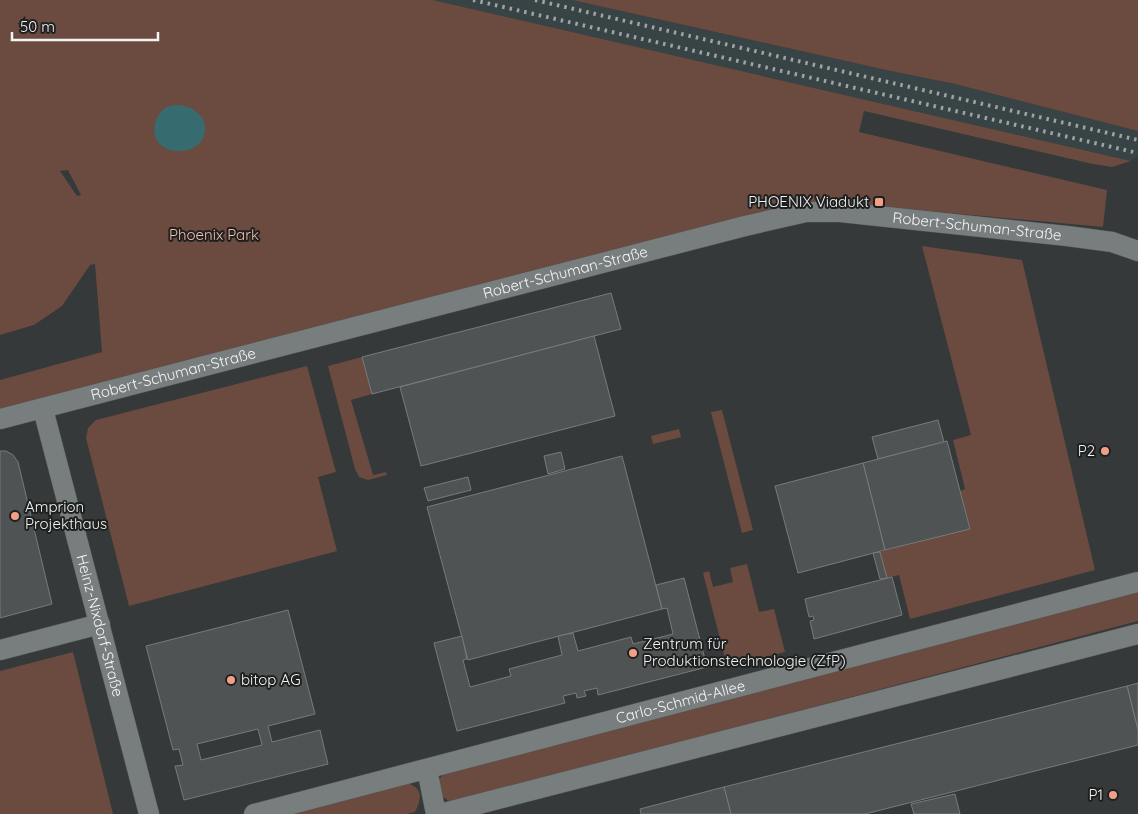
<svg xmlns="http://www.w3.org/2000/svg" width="1138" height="814" viewBox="0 0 1138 814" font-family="Quicksand,sans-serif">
<rect width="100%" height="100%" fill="#353939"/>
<!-- built -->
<path fill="#374344" d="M433,0H572L886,70L955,84L1138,131V156L1131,161Z"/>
<!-- green -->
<g fill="#6b4a40" fill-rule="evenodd">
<path d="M0,0H433L1131,161L1112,167L1093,164L864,111L859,132L1107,190L1103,227L841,203L0,411V380L102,352L95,264L90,265L62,306L34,325L0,335ZM68,170L81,195L77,196L60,171Z"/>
<path d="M572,0H1138V131L955,84L886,70Z"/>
<path d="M922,246L1022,260L1095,570L910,619L899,575L887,578L880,552L970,528L960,491L965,489L953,440L971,435Z"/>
<path d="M362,357L372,394L351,400L373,475L386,472L387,475L368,480L359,477L355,469L328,366Z"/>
<path d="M307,366L336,472L318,477L337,551L129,606L86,438L88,428L96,420Z"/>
<path d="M722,410L753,530L742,533L711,412Z"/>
<path d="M679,429L681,437L653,444L651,436Z"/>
<path d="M747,564L759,612L774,609L785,652L727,666L703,573L709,571L713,587L733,582L730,568Z"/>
<path d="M1138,591V621L457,801H449L443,797C439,784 436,780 447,770Z"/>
<path d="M73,652L113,814H0V671Z"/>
<path d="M401,781C421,786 424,794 415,812L407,814H278Z"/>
</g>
<!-- water -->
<path fill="#366c70" d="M176,105C192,105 210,117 204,136C198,153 172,155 161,145C150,136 154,116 165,108C168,106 172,106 176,105Z"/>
<!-- building -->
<g fill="#4f5353" stroke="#767b7b" fill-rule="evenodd">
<path d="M611,293L621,329L372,394L362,357Z"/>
<path d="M594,336L615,416L421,466L400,387Z"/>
<path d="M938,420L944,442L878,459L872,437Z"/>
<path d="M947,441L970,529L885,550L863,463Z"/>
<path d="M0,451H6L13,455L18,462L52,604L0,618Z"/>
<path d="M561,452L565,469L548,474L544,456Z"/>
<path d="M622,456L662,609L468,660L427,507Z"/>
<path d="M863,463L885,550L798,573L775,486Z"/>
<path d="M468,477L471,490L428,501L424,488Z"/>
<path d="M880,552L887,578L880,579L873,553Z"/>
<path d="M892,577L902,615L814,639L810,621L814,620L813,616L809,617L805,599Z"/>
<path d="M684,578L707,667L598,695L597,688L584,691L586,696L577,698L576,693L563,696L565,703L457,731L434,643L462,636L467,659L463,660L470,687L511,676L509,669L562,655L558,636L573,633L578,651L631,637L633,644L673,634L667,608L662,609L656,585Z"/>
<path d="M288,610L315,714L268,726L272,742L320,730L328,764L184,800L175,766L183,765L179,749L173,750L146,646ZM258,729L262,745L201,760L197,744Z"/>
<path d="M1138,683V730L1127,686Z"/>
<path d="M1127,686L1138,730V745L865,814H731L724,787Z"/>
<path d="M724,787L731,814H641L640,809Z"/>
<path d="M955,794L960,814H914L911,804Z"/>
</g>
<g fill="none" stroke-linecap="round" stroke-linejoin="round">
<!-- minor casing -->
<g stroke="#545757" stroke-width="21">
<g id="minor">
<path id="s1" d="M43,409L149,814"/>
<path id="s2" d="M0,419L745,226L806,212H840L1067,236L1112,242L1138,251"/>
<path d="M0,650L100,624"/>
<path d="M427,769L436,814"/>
<path id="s3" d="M254,814L1138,582"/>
<path d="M440,814L1138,634"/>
</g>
</g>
<!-- minor -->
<use href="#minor" stroke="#787d7d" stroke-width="20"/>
<!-- rail -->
<g stroke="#a0a3a3" stroke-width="4" stroke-dasharray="2.5 5" stroke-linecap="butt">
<path d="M473,0L1138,153"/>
<path d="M535,0L1138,140"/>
</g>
</g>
<!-- markers -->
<g fill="#f39f85" stroke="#1e2020" stroke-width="2">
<rect x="874" y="197" width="10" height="10" rx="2.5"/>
<circle cx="1105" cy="451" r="5"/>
<circle cx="15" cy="516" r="5"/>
<circle cx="633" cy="653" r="5"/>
<circle cx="231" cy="680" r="5"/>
<circle cx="1113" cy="795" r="5"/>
</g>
<g text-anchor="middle" stroke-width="4" stroke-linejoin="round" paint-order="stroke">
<!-- poi labels -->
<g font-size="15" fill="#f3f5f5" stroke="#1e2020" text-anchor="end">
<text x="869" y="207">PHOENIX Viadukt</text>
<text x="1095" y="456">P2</text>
<text x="25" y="512" text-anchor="start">Amprion<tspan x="25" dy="17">Projekthaus</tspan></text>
<text x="643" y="649" text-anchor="start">Zentrum für<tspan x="643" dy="17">Produktionstechnologie (ZfP)</tspan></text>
<text x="241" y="685" text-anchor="start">bitop AG</text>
<text x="1103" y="800">P1</text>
</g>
<!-- street labels -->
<g font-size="15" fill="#f3f5f5" stroke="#1e2020">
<text dy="5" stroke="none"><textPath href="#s2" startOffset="1004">Robert-Schuman-Straße</textPath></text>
<text dy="5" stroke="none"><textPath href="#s2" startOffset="584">Robert-Schuman-Straße</textPath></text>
<text dy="5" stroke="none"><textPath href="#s2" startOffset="179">Robert-Schuman-Straße</textPath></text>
<text dy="5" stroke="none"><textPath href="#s1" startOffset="224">Heinz-Nixdorf-Straße</textPath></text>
<text dy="5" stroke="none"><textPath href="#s3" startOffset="441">Carlo-Schmid-Allee</textPath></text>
</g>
<!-- park labels -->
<g font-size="15" fill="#f8bfae" stroke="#1e2020">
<text x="214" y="240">Phoenix Park</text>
</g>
</g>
<!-- scale -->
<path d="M12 32v8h146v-8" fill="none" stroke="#f3f5f5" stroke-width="2.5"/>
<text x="20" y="32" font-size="15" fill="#f3f5f5" stroke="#1e2020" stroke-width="4" paint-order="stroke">50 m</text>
</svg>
